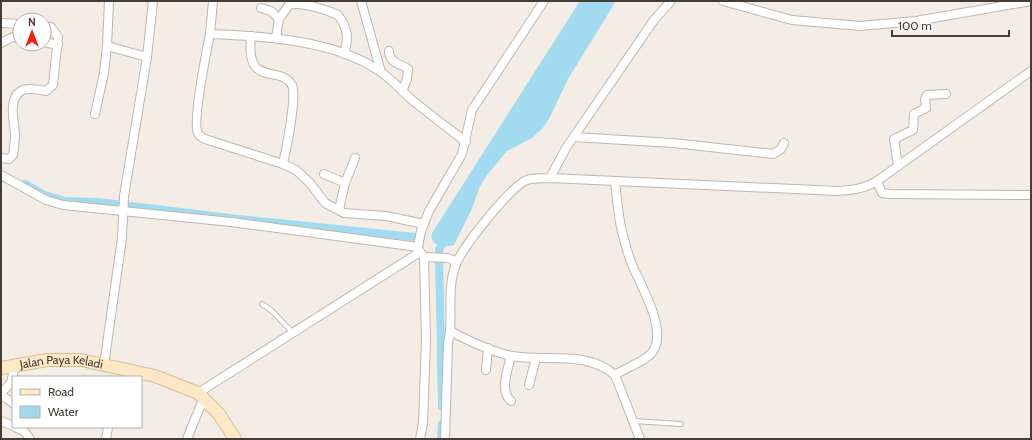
<svg xmlns="http://www.w3.org/2000/svg" width="1032" height="440" viewBox="0 0 1032 440" font-family="Cabin,sans-serif">
<rect width="100%" height="100%" fill="#f3ede6"/>
<!-- water -->
<path fill="#a2daf0" d="M580,1H616L568,79L549,119L542,129L532,138L507,151L487,175L480,186L471,211L454,245C444,248 429,246 432,233Z"/>
<g fill="none" stroke-linecap="round" stroke-linejoin="round">
<!-- canal -->
<g stroke="#a2daf0" stroke-width="8">
<path d="M25,184L45,195L65,201L98,202L238,219L415,237"/>
<path d="M442,406L439,250L445,237"/>
<path d="M441,439L442,424"/>
</g>
<!-- lane casing -->
<g stroke="#c1b6ac" stroke-width="6">
<g id="lane">
<path d="M262,304L272,311L293,333"/>
<path d="M634,421L681,424"/>
</g>
</g>
<!-- street casing -->
<g stroke="#c1b6ac" stroke-width="10">
<g id="street">
<path d="M213,1L210,34C264,36 336,40 381,72C392,80 401,90 411,99C429,114 448,128 466,142"/>
<path d="M361,1L381,72"/>
<path d="M723,1L792,20L860,26L916,21L1031,1"/>
<path d="M261,8L271,11L279,19"/>
<path d="M1,23L20,24"/>
<path d="M210,34C207,49 192,123 198,133C200,137 204,139 208,140L283,164L296,170L310,183L325,203L344,213L386,216L424,224"/>
<path d="M251,36C245,89 280,64 292,85C297,96 286,150 283,164"/>
<path d="M276,38L279,19L289,5C300,1 327,10 338,15C348,28 349,39 344,54"/>
<path d="M44,42L58,45"/>
<path d="M1,43L13,37L20,38"/>
<path d="M107,46L147,57"/>
<path d="M389,51C389,63 399,63 408,69L407,79L402,91"/>
<path d="M95,114L104,73L107,46L109,1"/>
<path d="M574,137L673,143L773,154L781,149L784,143"/>
<path d="M1,158L9,159L13,155C14,148 15,140 15,133C14,122 8,98 21,91C27,87 39,90 46,91L53,85L58,37L51,27H44"/>
<path d="M898,166L894,139L913,130L914,114L926,108L925,99L927,95L946,94"/>
<path d="M324,174L345,183"/>
<path d="M1,175L46,200L63,205L231,222L418,247"/>
<path d="M550,178L566,148L654,20L671,1"/>
<path d="M615,181C617,198 618,215 622,232C625,242 627,252 631,262C639,283 668,329 653,351C647,361 625,368 615,375L640,439"/>
<path d="M877,181L1031,71"/>
<path d="M339,210L345,183L355,158"/>
<path d="M457,262L448,258L424,257L420,252L418,247L421,231L429,211L462,154L472,110L544,1"/>
<path d="M104,365L122,238L124,196L147,57L153,1"/>
<path d="M486,370L488,348"/>
<path d="M615,375C587,350 546,362 512,356C491,352 469,341 450,331C452,309 447,283 457,262C465,244 509,189 525,181C532,177 543,179 550,178L837,191C852,190 864,189 877,181L882,193L890,194L1031,195"/>
<path d="M529,385L536,358"/>
<path d="M1,393L11,383L15,365"/>
<path d="M198,393L420,252"/>
<path d="M1,395L13,403"/>
<path d="M511,401C499,391 508,369 511,356"/>
<path d="M1,421L13,426"/>
<path d="M15,427L25,432L30,439"/>
<path d="M106,439L108,427"/>
<path d="M187,439L204,397"/>
<path d="M420,439L423,423L426,340L424,257"/>
<path d="M445,439L448,344L450,331"/>
</g>
</g>
<!-- secondary casing -->
<g stroke="#d6bd98" stroke-width="14">
<g id="secondary">
<path id="s1" d="M1,368L47,360H81L155,376L198,393L219,414L235,439"/>
</g>
</g>
<!-- lane -->
<use href="#lane" stroke="#fff" stroke-width="4"/>
<!-- street -->
<use href="#street" stroke="#fff" stroke-width="8"/>
<!-- secondary -->
<use href="#secondary" stroke="#fee8c5" stroke-width="12"/>
</g>
<g text-anchor="middle" stroke-width="3.5" stroke-linejoin="round" paint-order="stroke">
<!-- street labels -->
<g font-size="12" fill="#453d35" stroke="#fff">
<text dy="4" stroke="none"><textPath href="#s1" startOffset="61">Jalan Paya Keladi</textPath></text>
</g>
</g>
<!-- border -->
<rect width="1032" height="440" fill="none" stroke="#453d35" stroke-width="4"/>
<!-- legend -->
<rect x="12" y="376" width="130" height="52" fill="#ffffff" stroke="#b5b1ae"/>
<rect x="20" y="389" width="20" height="6" fill="#fee8c5" stroke="#b5b1ae"/>
<text x="48" y="396" font-size="12" fill="#453d35">Road</text>
<rect x="20" y="406" width="20" height="12" fill="#a2daf0" stroke="#b5b1ae"/>
<text x="48" y="416" font-size="12" fill="#453d35">Water</text>
<!-- north arrow -->
<g transform="translate(32 32)"><circle r="19" fill="#ffffff" stroke="#b5b1ae"/>
<path d="M0-3L7 15L0 10L-7 15Z" fill="#f81b17"/>
<text y="-6" font-size="11" font-weight="bold" text-anchor="middle" fill="#453d35">N</text>
</g>
<!-- scale -->
<path d="M892 30v6h117v-6" fill="none" stroke="#453d35" stroke-width="2"/>
<text x="898" y="30" font-size="12" fill="#453d35" stroke="#ffffff" stroke-width="3" paint-order="stroke">100 m</text>
</svg>
